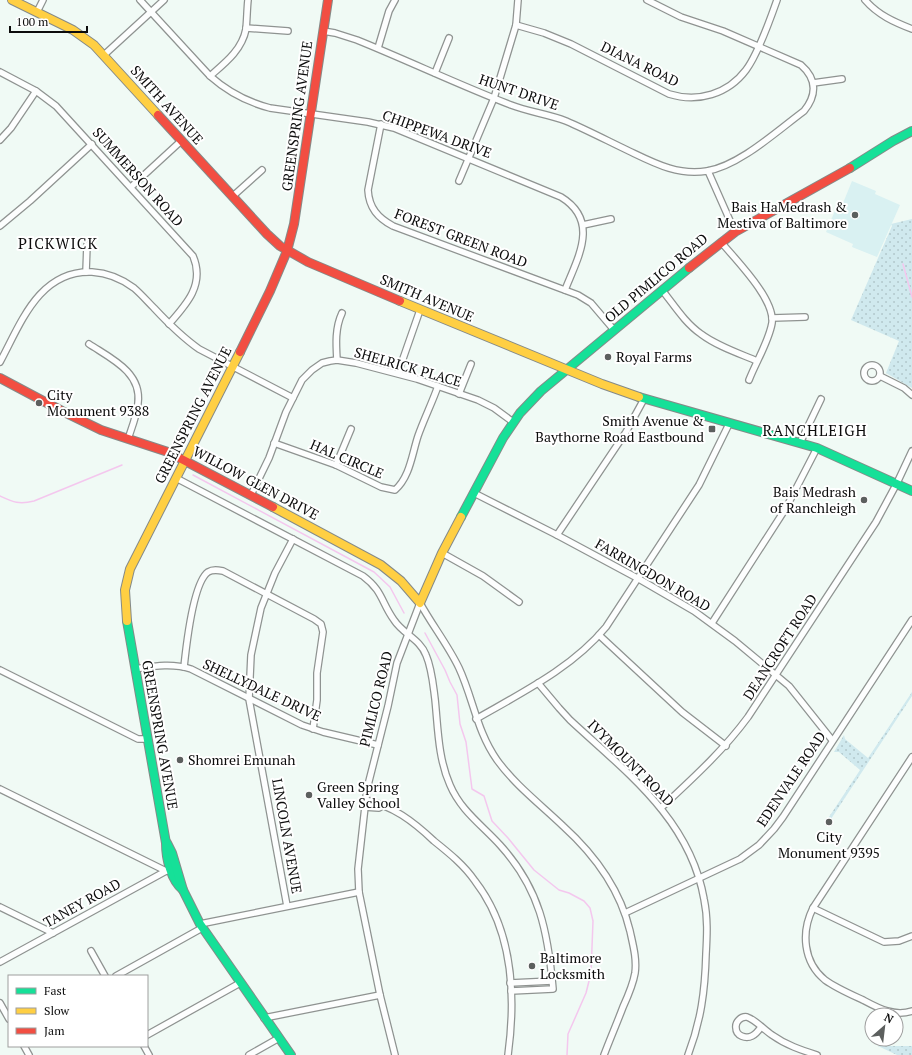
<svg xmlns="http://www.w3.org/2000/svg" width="912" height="1055" viewBox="0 0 912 1055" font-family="'PT Serif',serif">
<defs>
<pattern id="park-dots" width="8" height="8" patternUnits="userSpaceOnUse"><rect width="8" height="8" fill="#d0e9ee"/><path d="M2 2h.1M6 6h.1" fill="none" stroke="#b1c7cb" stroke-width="1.8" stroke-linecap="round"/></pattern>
</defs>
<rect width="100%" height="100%" fill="#f0faf5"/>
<!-- park -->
<g fill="url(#park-dots)">
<path d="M912,219V388L886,373L899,341L851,320L892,226L891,224Z"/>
<path d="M912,692V696L829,822L827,820L860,770L839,752H834L844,735L845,739L868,758Z"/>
<path d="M878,1046H912V1055H897Z"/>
</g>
<!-- pitch -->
<path fill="#d9f1f2" d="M852,181L876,191L875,194L900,205L877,257L852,247L853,244L826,232L837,206L841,208Z"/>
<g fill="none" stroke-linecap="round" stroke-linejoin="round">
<!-- stream -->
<g stroke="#f4c7ee" stroke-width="1.5">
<path d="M903,264L912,297"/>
<path d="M193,475L374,572L390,587L404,613"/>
<path d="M0,496C13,502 19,505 34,501L122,465"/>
<path d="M425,633L445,670L450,682L457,695L460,724L466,742L472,789L484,796L492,821L508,838L534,870L559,890L569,893L584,901L590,908L593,921L591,973L586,993L568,1034L567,1055"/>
</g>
<!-- street casing -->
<g stroke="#8f9391" stroke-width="8">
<g id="street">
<path d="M140,0L210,76C228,92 247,102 270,108L368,122L394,128L561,197C600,221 578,257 565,290"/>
<path d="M865,0C878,15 894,22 912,29"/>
<path d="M37,12L43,0"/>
<path d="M516,25L544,33L571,44L669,94C698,103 728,94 746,70C758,54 770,20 777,0"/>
<path d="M246,28L288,31"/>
<path d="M323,31L335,33L357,40C409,61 459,85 511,105C529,112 548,114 566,121C587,130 608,141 629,151C654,163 678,176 707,171C739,166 777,131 804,111C817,95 817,79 801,65L723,31L681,17L647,0"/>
<path d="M378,48L389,11L395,0"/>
<path d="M104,55L164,0"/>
<path d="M0,72L36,91L56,106L193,256C205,284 187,304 169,324"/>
<path d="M435,73L449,38"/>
<path d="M210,76C225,63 242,50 246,29C247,19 247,9 248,0"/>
<path d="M813,83L842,79"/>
<path d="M381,124L368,190C369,208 378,218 393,226L578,295L591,303L614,330"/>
<path d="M0,140L11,128L36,91"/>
<path d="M708,171L735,232"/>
<path d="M459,181L494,98L516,25L518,0"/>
<path d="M131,187L181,141"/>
<path d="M233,196L262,170"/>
<path d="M583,225L611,219"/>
<path d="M0,226L30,201L92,144"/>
<path d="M721,242C736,260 775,299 772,323C769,341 756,362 749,380"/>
<path d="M86,272L87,245"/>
<path d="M662,290C674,305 685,323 701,334C717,346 738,353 757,361"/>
<path d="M772,318L805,317"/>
<path d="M89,344C110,358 142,372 138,403C137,415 132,427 128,439"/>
<path d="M337,360C336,344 335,328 342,313"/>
<path d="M0,362C21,323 39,270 92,272C108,273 122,279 134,288C141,294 147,301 154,308C168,323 182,337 199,349L293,398"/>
<circle cx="872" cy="373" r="8"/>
<path d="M398,373L420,310"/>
<path d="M880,376L904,388L912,395"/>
<path d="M459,394L471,364"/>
<path d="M274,443L336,465L381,487L395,490C410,477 412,454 418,436C424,419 432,403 438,386"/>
<path d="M800,443L821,399"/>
<path d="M336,465L351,429"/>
<path d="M176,478L363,576C383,591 381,602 394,620C403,634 420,639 426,655C432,669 433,684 435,699C438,728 438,758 450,785C461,811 482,825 500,845C540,889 548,932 553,989L511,991"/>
<path d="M474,493L557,535L639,579L694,611L735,641L789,686L832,740"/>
<path d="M251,495L269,458L286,412L302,380L312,370L322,363L330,361L337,360L356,363L417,379L478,400L494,408L513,422"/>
<path d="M557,535L626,432L644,399"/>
<path d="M442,553L483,576L519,602"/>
<path d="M420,603C432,625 448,645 459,668C473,698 477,732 497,760C515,785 540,804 563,826C595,855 620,889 630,931C633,945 637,959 635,973C633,985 628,996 623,1007C617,1023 610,1039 604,1055"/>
<path d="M712,623L786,508L817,448"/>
<path d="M599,635L682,712L726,746"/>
<path d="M184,667C186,648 193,583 208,572C213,569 218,570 223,571L314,619L321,624L323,632L317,673V700L313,729"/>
<path d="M135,669C155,666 172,663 191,669L302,725L323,732L378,745"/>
<path d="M0,670L138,739H147"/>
<path d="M538,683L559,708L570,720C626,772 690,819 704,899C708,918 707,936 706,954C705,991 701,1021 688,1055"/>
<path d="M476,719C523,692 572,668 606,627L699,485L729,424"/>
<path d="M912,757L813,908C801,932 803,962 825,980C836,988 850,994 863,1000C878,1008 894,1017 912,1011"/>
<path d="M0,789L166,871"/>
<path d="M365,800C392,805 414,822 434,841C449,853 464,865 475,881C513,930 516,996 508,1055"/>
<path d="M364,807L379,808L382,806"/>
<path d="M661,808C692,779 723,751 748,717L876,522L897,483L912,451"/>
<path d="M287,906L249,699L251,655L261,608L275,573L293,539"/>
<path d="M0,907L53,933"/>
<path d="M813,908L884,942L899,941L912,936"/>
<path d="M625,913L740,859L759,845L774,829L783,817L912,620"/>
<path d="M200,924L359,892"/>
<path d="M91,951L105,976"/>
<path d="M0,962L166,871L174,868"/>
<path d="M116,976L202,928"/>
<path d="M510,983L552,981"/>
<path d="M0,1003L9,1019"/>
<path d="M264,1018L380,995"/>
<path d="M761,1027C759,1030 756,1034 752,1036C746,1039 736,1036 736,1028C735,1022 741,1016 747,1017C756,1020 764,1030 772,1035C786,1045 801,1050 817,1055"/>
<path d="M147,1035L240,983"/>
<path d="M24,1046L29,1055"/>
<path d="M144,1046L149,1055"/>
<path d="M249,1055L279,1038"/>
<path d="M395,1055L380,995L359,892L358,869L367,789L388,706L397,663L420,603"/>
</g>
</g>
<!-- fast casing -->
<g stroke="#858a88" stroke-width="10">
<g id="fast">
<path d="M850,168L893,141L912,131"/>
<path d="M639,397L817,448L912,491"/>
<path d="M461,517L503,438L520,413L541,391L689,268"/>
<path d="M127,621L166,843C166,859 171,880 183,890"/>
<path d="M167,843L172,853L183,890L200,924L291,1055"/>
</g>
</g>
<!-- slow casing -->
<g stroke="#858a88" stroke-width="10">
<g id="slow">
<path d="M12,0L73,30L94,45L158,115"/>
<path d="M400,301L602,384L639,397"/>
<path d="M273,507L381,565L401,581L420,603L442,553L461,517"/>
<path d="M127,621L125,590L130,569L240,352"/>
</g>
</g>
<!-- jam casing -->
<g stroke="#858a88" stroke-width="10">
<g id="jam">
<path d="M158,115L267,234L280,246L308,262L400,301"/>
<path d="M689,268L735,232L850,168"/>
<path d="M240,352L270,291L287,251L294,224L328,0"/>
<path d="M0,378L62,411L101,430L168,452L273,507"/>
</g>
</g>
<!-- street -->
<use href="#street" stroke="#fdfefe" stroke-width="5.5"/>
<!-- fast -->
<use href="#fast" stroke="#16e098" stroke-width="8"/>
<!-- slow -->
<use href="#slow" stroke="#ffcf43" stroke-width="8"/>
<!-- jam -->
<use href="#jam" stroke="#f24e42" stroke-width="8"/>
</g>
<!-- markers -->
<g fill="#5c5f5e" stroke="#fff" stroke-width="1.5">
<circle cx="855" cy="215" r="4"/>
<circle cx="608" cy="357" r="4"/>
<circle cx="39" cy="403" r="4"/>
<rect x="708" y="425" width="8" height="8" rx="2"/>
<circle cx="864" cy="500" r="4"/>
<circle cx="180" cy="760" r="4"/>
<circle cx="309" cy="795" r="4"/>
<circle cx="829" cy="822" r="4"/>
<circle cx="532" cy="966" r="4"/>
</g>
<g text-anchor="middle" stroke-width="4" stroke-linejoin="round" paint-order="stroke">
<!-- street labels -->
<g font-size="14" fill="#0c0c0c" stroke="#fff">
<text transform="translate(640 64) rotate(26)" y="5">DIANA ROAD</text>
<text transform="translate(519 92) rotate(19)" y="5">HUNT DRIVE</text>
<text transform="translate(167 105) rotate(48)" y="5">SMITH AVENUE</text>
<text transform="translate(297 116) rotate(-82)" y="5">GREENSPRING AVENUE</text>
<text transform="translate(437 134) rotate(20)" y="5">CHIPPEWA DRIVE</text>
<text transform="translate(138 177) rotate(48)" y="5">SUMMERSON ROAD</text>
<text transform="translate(461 238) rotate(21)" y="5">FOREST GREEN ROAD</text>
<text transform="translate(656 278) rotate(-40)" y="5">OLD PIMLICO ROAD</text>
<text transform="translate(427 298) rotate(23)" y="5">SMITH AVENUE</text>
<text transform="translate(408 367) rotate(16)" y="5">SHELRICK PLACE</text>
<text transform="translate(193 415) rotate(-63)" y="5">GREENSPRING AVENUE</text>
<text transform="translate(347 459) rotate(23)" y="5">HAL CIRCLE</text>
<text transform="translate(256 483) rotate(28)" y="5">WILLOW GLEN DRIVE</text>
<text transform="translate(653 575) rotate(30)" y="5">FARRINGDON ROAD</text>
<text transform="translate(780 647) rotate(-57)" y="5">DEANCROFT ROAD</text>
<text transform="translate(262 690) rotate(25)" y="5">SHELLYDALE DRIVE</text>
<text transform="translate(376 699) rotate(-76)" y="5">PIMLICO ROAD</text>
<text transform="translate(160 735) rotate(80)" y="5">GREENSPRING AVENUE</text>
<text transform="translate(631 763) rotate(45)" y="5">IVYMOUNT ROAD</text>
<text transform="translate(791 779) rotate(-56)" y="5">EDENVALE ROAD</text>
<text transform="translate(287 836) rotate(80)" y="5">LINCOLN AVENUE</text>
<text transform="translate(82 903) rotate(-29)" y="5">TANEY ROAD</text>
</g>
<!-- poi labels -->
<g font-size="14" fill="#0c0c0c" stroke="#fff" text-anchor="start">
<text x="847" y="212" text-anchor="end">Bais HaMedrash &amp;<tspan x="847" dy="16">Mestiva of Baltimore</tspan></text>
<text x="616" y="362">Royal Farms</text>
<text x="47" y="400">City<tspan x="47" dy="16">Monument 9388</tspan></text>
<text x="704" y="426" text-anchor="end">Smith Avenue &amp;<tspan x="704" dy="16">Baythorne Road Eastbound</tspan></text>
<text x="856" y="497" text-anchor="end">Bais Medrash<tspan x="856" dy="16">of Ranchleigh</tspan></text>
<text x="188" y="765">Shomrei Emunah</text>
<text x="317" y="792">Green Spring<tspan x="317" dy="16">Valley School</tspan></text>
<text x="829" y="842" text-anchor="middle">City<tspan x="829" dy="16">Monument 9395</tspan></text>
<text x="540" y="963">Baltimore<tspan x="540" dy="16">Locksmith</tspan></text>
</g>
<!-- neighbourhood labels -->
<g font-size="15" letter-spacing="1" fill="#0c0c0c" stroke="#fff">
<text x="58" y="249">PICKWICK</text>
<text x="815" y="436">RANCHLEIGH</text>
</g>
</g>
<!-- legend -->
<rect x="8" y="975" width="140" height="72" fill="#ffffff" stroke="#9e9e9e"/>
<rect x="16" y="988" width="20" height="6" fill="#16e098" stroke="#9e9e9e"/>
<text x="44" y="995" font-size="12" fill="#0c0c0c">Fast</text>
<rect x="16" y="1008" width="20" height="6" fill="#ffcf43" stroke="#9e9e9e"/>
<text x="44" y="1015" font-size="12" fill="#0c0c0c">Slow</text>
<rect x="16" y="1028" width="20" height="6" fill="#f24e42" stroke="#9e9e9e"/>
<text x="44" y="1035" font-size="12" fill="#0c0c0c">Jam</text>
<!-- north arrow -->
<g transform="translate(884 1027) rotate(28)"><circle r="19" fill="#ffffff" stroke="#9e9e9e"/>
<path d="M0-3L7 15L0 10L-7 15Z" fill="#5c5f5e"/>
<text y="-6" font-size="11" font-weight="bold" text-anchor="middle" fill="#0c0c0c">N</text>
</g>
<!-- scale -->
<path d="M10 26v6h77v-6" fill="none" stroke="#0c0c0c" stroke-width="2"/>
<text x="16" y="26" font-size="12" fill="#0c0c0c" stroke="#ffffff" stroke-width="3" paint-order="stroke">100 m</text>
</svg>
